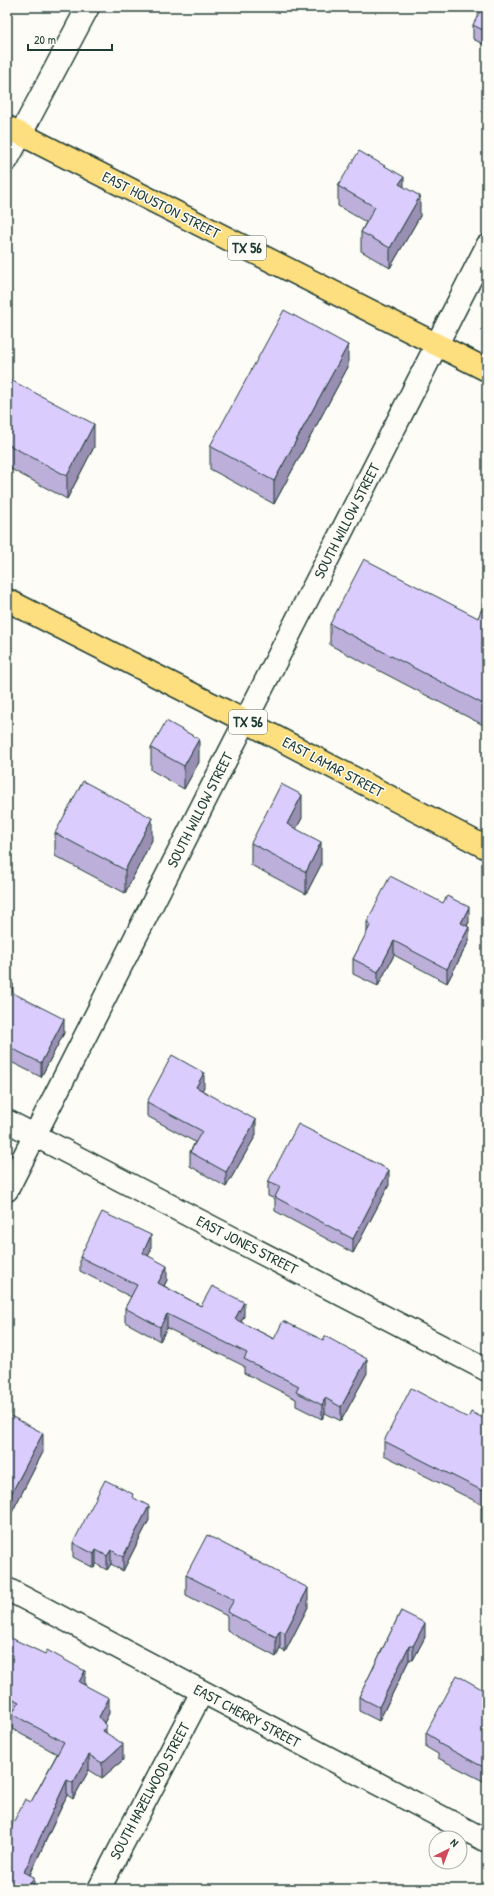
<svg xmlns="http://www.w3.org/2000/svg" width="494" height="1896" viewBox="0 0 494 1896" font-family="'Patrick Hand',sans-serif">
<rect width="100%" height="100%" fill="#fdfcf7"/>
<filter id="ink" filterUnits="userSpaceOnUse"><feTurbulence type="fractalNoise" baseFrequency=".025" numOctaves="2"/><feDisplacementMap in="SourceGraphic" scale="8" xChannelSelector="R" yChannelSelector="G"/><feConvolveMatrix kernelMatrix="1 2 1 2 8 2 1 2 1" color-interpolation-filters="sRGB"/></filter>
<g filter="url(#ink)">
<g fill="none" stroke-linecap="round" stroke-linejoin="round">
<!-- minor casing -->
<g stroke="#1f3d34" stroke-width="25">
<g id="minor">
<path d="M7,160L88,7"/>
<path d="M437,344L487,246"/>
<path d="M7,1121L487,1370"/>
<path d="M7,1589L487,1841"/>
<path d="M99,1889L202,1692"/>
</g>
</g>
<!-- tertiary casing -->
<g stroke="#1f3d34" stroke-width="25">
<path id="tertiary" d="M7,1190L437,344"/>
</g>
<!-- primary casing -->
<g stroke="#1f3d34" stroke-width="25">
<g id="primary">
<path d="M7,127L487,370"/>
<path d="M7,600L245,721L487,848"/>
</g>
</g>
<!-- minor -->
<use href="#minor" stroke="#fdfcf7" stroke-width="22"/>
<!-- tertiary -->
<use href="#tertiary" stroke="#fdfcf7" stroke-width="22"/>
<!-- primary -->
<use href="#primary" stroke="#fedf80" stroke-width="22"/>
</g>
<!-- wall -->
<g fill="#bcafda" stroke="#1f3d34">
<path d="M487,7V46L473,39V25Z"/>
<path d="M338,186L404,187L420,216L390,268L361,251V232L366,222L338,206Z"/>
<path d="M348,367L274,504L210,469V446Z"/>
<path d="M7,378L94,447L67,499L7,467Z"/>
<path d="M487,597V727L330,645V624L478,618Z"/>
<path d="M151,748L199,762L184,789L151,770Z"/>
<path d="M302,818L296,829L321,865L306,894L251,865V843Z"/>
<path d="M55,833L152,840L125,893L55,856Z"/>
<path d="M367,922H469L467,926L469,941L447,983L394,955L378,986L353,974V959L367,933Z"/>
<path d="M7,980L13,993L64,1033L41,1077L7,1060Z"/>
<path d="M204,1087L202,1090L256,1135L226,1187L190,1166V1152L195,1142L147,1116V1102Z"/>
<path d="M268,1182L389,1185L353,1253L275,1211V1199L268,1196Z"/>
<path d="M151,1250L148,1256L167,1280L164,1286L201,1306L244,1316L241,1322L274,1339L367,1373L341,1421L325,1413L322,1419L296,1406V1399L244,1373V1366L167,1328L160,1341L125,1322V1308L131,1297L80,1271V1257Z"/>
<path d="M7,1414L43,1452L8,1520L7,1519Z"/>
<path d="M468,1418L487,1420V1525L481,1522V1508L483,1505L384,1455V1441Z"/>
<path d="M133,1498L149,1520L123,1571L111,1564L107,1570L96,1564L94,1568L73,1557V1543Z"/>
<path d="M186,1575L308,1607L285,1652L280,1649L276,1657L227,1631V1616L186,1595Z"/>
<path d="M401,1611L425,1637L413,1660H409L379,1721L359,1711V1697Z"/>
<path d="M7,1636L85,1686L109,1713L104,1723L106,1733L123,1760L102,1778L89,1770L73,1799L67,1795L30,1875L34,1889H7L31,1802L57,1754L12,1729V1714L7,1711Z"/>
<path d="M487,1692V1783L438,1758V1754L426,1747V1733Z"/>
</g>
<!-- shaded-wall -->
<g fill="#998fb2" stroke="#1f3d34">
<path d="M404,177V196L399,184Z"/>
<path d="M420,196V216L390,268V248Z"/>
<path d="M348,345V367L274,504V481Z"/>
<path d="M94,424V447L67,499V476Z"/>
<path d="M199,739V762L184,789V766Z"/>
<path d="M302,795V818L287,847V824Z"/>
<path d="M152,818V840L125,893V870Z"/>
<path d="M321,842V865L306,894V872Z"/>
<path d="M469,907V922L461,937V923Z"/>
<path d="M469,927V941L447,983V969Z"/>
<path d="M394,941V955L378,986V972Z"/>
<path d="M13,984V998L11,992Z"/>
<path d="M64,1019V1033L41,1077V1063Z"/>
<path d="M204,1073V1087L196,1101V1087Z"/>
<path d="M256,1120V1135L226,1187V1172Z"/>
<path d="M389,1170V1185L353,1253V1239Z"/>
<path d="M151,1235V1250L143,1267V1253Z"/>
<path d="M167,1266V1280L158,1297V1283Z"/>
<path d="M244,1302V1316L235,1333V1319Z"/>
<path d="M167,1314V1328L160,1341V1327Z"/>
<path d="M367,1359V1373L341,1421V1407Z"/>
<path d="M325,1398V1413L322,1419V1405Z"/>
<path d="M43,1433V1452L8,1520V1500Z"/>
<path d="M149,1506V1520L123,1571V1557Z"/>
<path d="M96,1550V1564L94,1568V1554Z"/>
<path d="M111,1550V1564L107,1570V1556Z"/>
<path d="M308,1588V1607L285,1652V1633Z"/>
<path d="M425,1623V1637L413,1660V1646Z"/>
<path d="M280,1630V1649L276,1657V1637Z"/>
<path d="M409,1646V1660L379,1721V1707Z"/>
<path d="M85,1671V1686L79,1682Z"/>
<path d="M109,1698V1713L99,1733V1717Z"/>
<path d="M106,1726V1741L103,1731Z"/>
<path d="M123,1744V1760L102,1778V1763Z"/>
<path d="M89,1755V1770L73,1799V1783Z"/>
<path d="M67,1780V1795L24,1887V1872Z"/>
<path d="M34,1877V1889H27Z"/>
</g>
<!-- building -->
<g fill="#dbccfe" stroke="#1f3d34">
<path d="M482,7H487V32L473,25Z"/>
<path d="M359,151L404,177L399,184L420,196L390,248L361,232L375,207L338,186Z"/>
<path d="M284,310L348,345L274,481L210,446Z"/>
<path d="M7,378L94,424L67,476L7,444Z"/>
<path d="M364,559L478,618L487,597V706L330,624Z"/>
<path d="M166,721L199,739L184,766L151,748Z"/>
<path d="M83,781L152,818L125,870L55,833Z"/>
<path d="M281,784L302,795L287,824L321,842L306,872L251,843Z"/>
<path d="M390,876L443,903L447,896L469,907L461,923L469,927L447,969L394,941L378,972L353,959L371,924L367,922Z"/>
<path d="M7,980L13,984L11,992L64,1019L41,1063L7,1046Z"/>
<path d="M172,1055L204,1073L196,1087L256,1120L226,1172L190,1152L202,1131L147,1102Z"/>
<path d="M298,1124L389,1170L353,1239L275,1197L280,1187L268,1182Z"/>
<path d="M102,1212L151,1235L143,1253L167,1266L158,1283L201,1306L212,1286L244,1302L235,1319L274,1339L283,1321L323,1340L325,1336L367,1359L341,1407L325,1398L322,1405L296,1392L299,1386L244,1359L247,1353L167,1314L160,1327L125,1308L137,1285L80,1257Z"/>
<path d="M411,1388L468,1418L471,1412L487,1420V1493L384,1441Z"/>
<path d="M7,1414L43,1433L8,1500H7Z"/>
<path d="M105,1480L133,1494L132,1497L149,1506L123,1557L111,1550L107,1556L96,1550L94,1554L73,1543Z"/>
<path d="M487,1497V1511L481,1508Z"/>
<path d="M207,1535L308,1588L285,1633L280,1630L276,1637L227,1612L234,1600L186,1575Z"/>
<path d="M401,1611L425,1623L413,1646H409L379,1707L359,1697Z"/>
<path d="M7,1636L45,1654L47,1650L85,1671L79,1682L109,1698L99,1717L106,1726L103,1731L123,1744L102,1763L89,1755L73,1783L67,1780L24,1872L34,1877L27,1889H7V1835L25,1799L31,1802L64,1742L12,1714L19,1702L7,1696Z"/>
<path d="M457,1675L487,1692V1769L438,1743L439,1741L426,1733Z"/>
</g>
</g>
<g text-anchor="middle" stroke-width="3" stroke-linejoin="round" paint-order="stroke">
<!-- shield labels -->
<g fill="#fdfcf7" stroke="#62766e" stroke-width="1">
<rect x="228" y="236" width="38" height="24" rx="3"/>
<rect x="229" y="710" width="38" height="24" rx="3"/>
</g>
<g font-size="14" font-weight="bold" fill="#1f3d34">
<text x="247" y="253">TX 56</text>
<text x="248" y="727">TX 56</text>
</g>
<!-- street labels -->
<g font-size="15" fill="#1f3d34" stroke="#fdfcf7">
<text transform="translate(161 205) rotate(27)" y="5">EAST HOUSTON STREET</text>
<text transform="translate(347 521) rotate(-63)" y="5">SOUTH WILLOW STREET</text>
<text transform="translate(333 767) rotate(28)" y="5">EAST LAMAR STREET</text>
<text transform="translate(200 810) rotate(-63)" y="5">SOUTH WILLOW STREET</text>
<text transform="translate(247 1245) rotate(27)" y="5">EAST JONES STREET</text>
<text transform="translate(247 1716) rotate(28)" y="5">EAST CHERRY STREET</text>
<text transform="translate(150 1791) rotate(-62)" y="5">SOUTH HAZELWOOD STREET</text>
</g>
</g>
<!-- margin -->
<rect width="494" height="1896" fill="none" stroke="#fdfcf7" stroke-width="24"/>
<rect x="12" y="12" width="470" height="1872" fill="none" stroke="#1f3d34" stroke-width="1.5" filter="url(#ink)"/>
<!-- north arrow -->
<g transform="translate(448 1850) rotate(42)"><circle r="19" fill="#fdfcf7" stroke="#a4b0a9"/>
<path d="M0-3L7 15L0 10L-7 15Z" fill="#d1495b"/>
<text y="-6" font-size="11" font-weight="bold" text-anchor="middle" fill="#1f3d34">N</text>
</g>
<!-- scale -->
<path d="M28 44v6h84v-6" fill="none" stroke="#1f3d34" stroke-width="2"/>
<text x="34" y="44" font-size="12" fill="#1f3d34" stroke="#fdfcf7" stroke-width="3" paint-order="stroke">20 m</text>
</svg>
